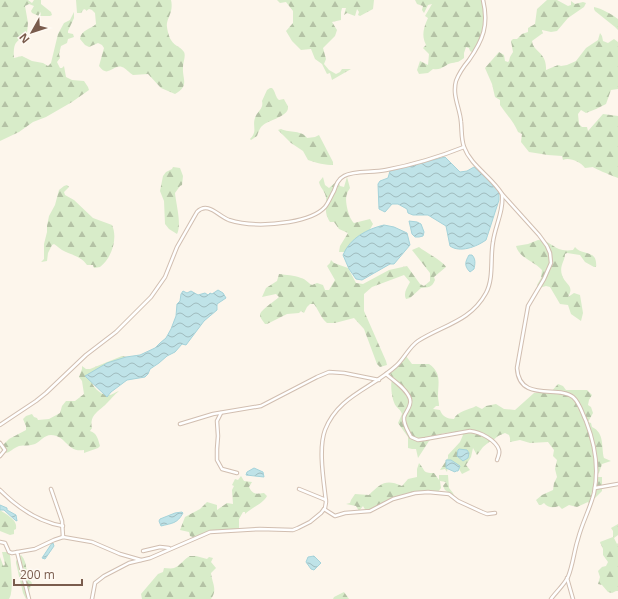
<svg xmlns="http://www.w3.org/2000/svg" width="618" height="599" viewBox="0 0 618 599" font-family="'Open Sans',sans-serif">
<defs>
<pattern id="forest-firs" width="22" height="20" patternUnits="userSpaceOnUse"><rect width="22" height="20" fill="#d8ecc9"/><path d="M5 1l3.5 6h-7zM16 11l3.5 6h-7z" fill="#b4c2a5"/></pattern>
<pattern id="water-waves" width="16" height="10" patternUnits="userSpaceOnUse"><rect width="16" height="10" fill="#bfe3e8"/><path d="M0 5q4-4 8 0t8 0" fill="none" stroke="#a0bbbe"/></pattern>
</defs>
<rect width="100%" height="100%" fill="#fdf6ec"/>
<!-- forest -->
<g fill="url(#forest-firs)">
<path d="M0,0H28L32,3L34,0H41V4L51,12L52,15L50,16H39L32,13L31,11L34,6L29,4L25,6L28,23L27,33C17,43 13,40 14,58L22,56L32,61L43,63L48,66L51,63L58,34L64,23L70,20L74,12V18L68,31V33L73,34L74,37L68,39L67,43L61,46L59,54L60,58L57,62L60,68H62L64,66L66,77L72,80L84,81L88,87L89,90L72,102L46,117L33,122L19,132L0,141Z"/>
<path d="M76,0H171C174,13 166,18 167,27C168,34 170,42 177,46C179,47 182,49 184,52C186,56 183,62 183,67C182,79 190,86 175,94L161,88L148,74L133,75C129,73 126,68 122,67C113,64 108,79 99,66L104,48L102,45L98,43L89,47L85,45L80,39C81,30 91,29 96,24L95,13L92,10L89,9L86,11V10L84,9L81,13H77Z"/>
<path d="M277,0H374L373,9L360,16L358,15L359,12L357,9L355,16L347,13L344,15L346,8H342L341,12V20L332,22L337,30L335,36L323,48L326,59L324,64L329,70L336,74L340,72L342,69H351L332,80L330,73L327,74L322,64L315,59L311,49L301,50L292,41L286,31L293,23V11L286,2L280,3Z"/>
<path d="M415,0H483C491,23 483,34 473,53L470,51L469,48L466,47L464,53V58C459,62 458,62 452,63C445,64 442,71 433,69L428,73L419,74L417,70L420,61L428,65L429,54L423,48L426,45C421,35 424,27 428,18L425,16L432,4L428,5L424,13L422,10L423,6L417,4Z"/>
<path d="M547,0H557L568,6L571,5V1L575,4L583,2L586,3L584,7L568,18L557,31L551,32L542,30V31L543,33L532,41C533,52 547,52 546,70L558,65L561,66L567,65L576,61L586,48L598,40L600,33L602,36L603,41L608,43L614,39L618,42V89L611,90L606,104L596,109L586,113L581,110L578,114L579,124L582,127H587L588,131L603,114L618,116V178C613,176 595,169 593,167L585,168C581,162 569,157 563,160L562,156L548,155L529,152L521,142L522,134L518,132C514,122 506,114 500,105V100L495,97L492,84L485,68L499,52L504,55L505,61L508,62L509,61L510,57L513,52L511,41L513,39H517L522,34L528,32V28L535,24L537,9Z"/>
<path d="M594,7C601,8 613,15 618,19V30L615,27L595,11L594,9Z"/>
<path d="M270,88H272C276,92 275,97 279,100L284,99C285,102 288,105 288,107C289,117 266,120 261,127C259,130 258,133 257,136L251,140L250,139C258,131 252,127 255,118C257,111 264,109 262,101L267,90Z"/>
<path d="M281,129C290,133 302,130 307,138L315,137L319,135L333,162V165C326,165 316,163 308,160L303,151L291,143L278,130Z"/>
<path d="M173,167L180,168L183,176L182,185L180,186L175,193C176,204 182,225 177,234L169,229L165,224L164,201L160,191L163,176L166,172L172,169Z"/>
<path d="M323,177L325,185L329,188L336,182L339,183L340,186L344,187L347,177L350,188C349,190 347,192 347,194C344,200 349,219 354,223L370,219L373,224L369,231L345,252H339L340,246L348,233L339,229L334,222H330C322,209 329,205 325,194C323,189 320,187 319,182Z"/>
<path d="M67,185L69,187L64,192L65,195L74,200L93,218L112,225C118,238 112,258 100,267L94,268L93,265H87C81,256 71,255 62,250C59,248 57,246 54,244L52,245L48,253L47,261L41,262L44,259V244L47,232V226L49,216L55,205L59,190L64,186Z"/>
<path d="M538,240C554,241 554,253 573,250L575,247C582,256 598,249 596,267H594L585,262L580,255L567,253L565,254C565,261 559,266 562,275C565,285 575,285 568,297L574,293L580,295L583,313L581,321L571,314L568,305L560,304L550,287L546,286L539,288L537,285L541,278L542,270C534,261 519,258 516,246L528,244Z"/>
<path d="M419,247C425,252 443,261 446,267L434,277L435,280C432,288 428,287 421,288L410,298L406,299C403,293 407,288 410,282L404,275L372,287L364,294V311L386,361L387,365L380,367L377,364L364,329L354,318L335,323H327C321,318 319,311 314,304H310L307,307L304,313L301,311L299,313L287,314L267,324H265C263,321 260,318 260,315C260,310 275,301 279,297L276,294L262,297L266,288L277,281L279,274C286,275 294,275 301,278C306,279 308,283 312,285L317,283L323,285L325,290H329L335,280L327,266L330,263L331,260L334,263L348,268L356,283L363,284L389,270L407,266L420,284L424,286L430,281V273L412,250Z"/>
<path d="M122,356L136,359L91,380C92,386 100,395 107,395C111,396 115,392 119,391C114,395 112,398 108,402C100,411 89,414 92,428L90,431C97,433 98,439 100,446L98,448L84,453V450C67,453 66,435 51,435C44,435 40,442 35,444C30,446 24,445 19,446C13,448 10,453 5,453L0,448L9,439L26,430V426L23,419L26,416L32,414L34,417L37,418L38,420L49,419L60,413L62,406L66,401H75L84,394L82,381L79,377L82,369V366L86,369H90Z"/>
<path d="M406,356L412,364H429C442,373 438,383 438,396C438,400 439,402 439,406H436L433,409L440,410C442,416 447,419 454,419C457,411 469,410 476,406L482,409L486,406L496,404L504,409L515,410L534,393H550L558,384L563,386L566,390H587L592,395L589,400L588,405L591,407L593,413L588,422L591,423L592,427C605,433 601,447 604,458L611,461L602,464L599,473L595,476L596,477H602V491L595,498L594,492H592L590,505L588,502L577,507L569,505L562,509L559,506C553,508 548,508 544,503L541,505H539L536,500L542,495L553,490L554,483L557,477L555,469L557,460L553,456L554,450L548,442L530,443L520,440L510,442V438L509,435L505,433L498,436L491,442H489L483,447L477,455L473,448L471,457L466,465L470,470L462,474L459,469L448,466L447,472L445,469L440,470L448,458V455L460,442L463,435L460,432L445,433L437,435L429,441L418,458L416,449H412L408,448V437L398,423L402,414C400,409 398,409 396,406C392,401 390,385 392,380L390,373Z"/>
<path d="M419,463C426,471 422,473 434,473L439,480V475H448L449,488L453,493L454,496L445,490L443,486L446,482L440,481L441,488L438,492C433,492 428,491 423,492C403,494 385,506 366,511L363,506L359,511L356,506L346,504L350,503L351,500L355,494L369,495C381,483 386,479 402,486L408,479L417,477V469Z"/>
<path d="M241,476L244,481L252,482L249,487C253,495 256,494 264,493L267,496C264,503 251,508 245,514V512H243L239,519V528L231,530H213L193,537L190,536L189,532L180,530L185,517L200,509L207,502L217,505V510L227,503L233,504L232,490L234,486L232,485L235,479L238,480Z"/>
<path d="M0,510C7,515 18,520 16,529L14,530V534L10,535L0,531Z"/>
<path d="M618,524V535L614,538L617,544L618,543V591H616L612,593L608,592L602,585L598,584L600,577L598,571L602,567L606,566L608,562L603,555V549L600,542L613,537V531L611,528Z"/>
<path d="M2,552H7L10,555C11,562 13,587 11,593C11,595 10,597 9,599H0V557L3,565L4,566L5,564Z"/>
<path d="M21,555C29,563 24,575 32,583L26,599L23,593L16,563V561Z"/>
<path d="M190,556H196L207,559L209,557L213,558L211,562L216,568L211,573C212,583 218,590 211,599H142L141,594L158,574L163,572L164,568C167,568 171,569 174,568C180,566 184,559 190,556Z"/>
<path d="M344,592L349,599H333L334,597Z"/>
</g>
<!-- water -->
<g fill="url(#water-waves)" stroke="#a5d3da">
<path d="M445,157L460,172L467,171L474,167L486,178L499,192V200L486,240C476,247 460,253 450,246L446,226L428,215H413L408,213L407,209L398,204H392L385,212L379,209L378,184L380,181L388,178L390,171Z"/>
<path d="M409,221L417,222L421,224L424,232L423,236L419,237H415L412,234Z"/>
<path d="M384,225L394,227L407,233L410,245L394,264H390L362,280L356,279L349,269L343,255C350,238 367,229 384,225Z"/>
<path d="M469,255H472C476,259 475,264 474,269L470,272C464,266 465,262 469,255Z"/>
<path d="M218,290L223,293L226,298L217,304V310L204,321L186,345L182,344L175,352L167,356L159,363L150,369L148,374L145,377L127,380L111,392L107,397L85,376L107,363L126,357L140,355L155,348L160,343L166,338L171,329L176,316L177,304L180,301L181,294L183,291L187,293L191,291L198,295L205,293L208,295L210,293L212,294Z"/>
<path d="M459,449L467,450L469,453L468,458L463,461L457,456L458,450Z"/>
<path d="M446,460H451L460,466L458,471H456L455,472L446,468Z"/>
<path d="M254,468L263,472L264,477L246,475L247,472Z"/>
<path d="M0,505L7,508V510L16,515L17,521L15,520L4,510H0Z"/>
<path d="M182,512L183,513C177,524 172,523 161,526L159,521L160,519L175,513Z"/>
<path d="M52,543H53L54,546L45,559L42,558Z"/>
<path d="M314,556L321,563L314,570L311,569L306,562L308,557Z"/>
</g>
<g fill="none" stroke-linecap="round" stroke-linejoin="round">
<!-- street casing -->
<g stroke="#d1beb0" stroke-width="4.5">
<g id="street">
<path d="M483,0C489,25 483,40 469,60C464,66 459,73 456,81C452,96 460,108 461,122C462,131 461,138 464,147C471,166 492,177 502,194L539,235L547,246L550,253L551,263L544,279L528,306L517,368C519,403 559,385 573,397C580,403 582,413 586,421C595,444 599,469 594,493C590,509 582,523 578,539C574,551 573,565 568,577C564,585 556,592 551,599"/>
<path d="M386,374C394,381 407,389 410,399C412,406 406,411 404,417C403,424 408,431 411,437L418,440L425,439L470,431C480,432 496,440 499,450C500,454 498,457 497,460"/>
<path d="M221,413L217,421L218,436L217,449V460L222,469L237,473"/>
<path d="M180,424L213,414L261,406L317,377L329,372L344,373L379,380"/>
<path d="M0,425L36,401L46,393L86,355L116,332L151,297L165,277L177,247L197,212C208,201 218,216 229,220C248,226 270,225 289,222C301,220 317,216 325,207C329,202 331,196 334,191C336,185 338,179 344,176C354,170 373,173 386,170C412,165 439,157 464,147"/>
<path d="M0,443L5,450L0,456"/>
<path d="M595,488L618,484"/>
<path d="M51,489L62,521L63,537"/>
<path d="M299,489L326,500"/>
<path d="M0,490C18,508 38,522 63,526"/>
<path d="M324,509L335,516L345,513L370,511L393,499L415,493L428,492L449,494L458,501L482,512L487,514L495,513"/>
<path d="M0,542L5,543L9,552L12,553L35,549L54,540L63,537L92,542L120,554L141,560"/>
<path d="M143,551L160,547L169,548"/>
<path d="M17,552L29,599"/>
<path d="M567,578L573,599"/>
<path d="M92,599L95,583L104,576L129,563L150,558L210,532L260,529L293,530L298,528L310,522L321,513L325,508L326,502C324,482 318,449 325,430C338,396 371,389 396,366C404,359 409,347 418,341C443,325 470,322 486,293C494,278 490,258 493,242C495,226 504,211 502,194"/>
</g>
</g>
<!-- street -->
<use href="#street" stroke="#fff" stroke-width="2.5"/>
</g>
<!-- north arrow -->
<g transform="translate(32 32) rotate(231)" stroke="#fffaf3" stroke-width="3" paint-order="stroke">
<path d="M0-3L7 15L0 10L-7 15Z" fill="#7a5c4d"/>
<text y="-6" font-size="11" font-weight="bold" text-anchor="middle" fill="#7a5c4d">N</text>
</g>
<!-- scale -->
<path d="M14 579v6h68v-6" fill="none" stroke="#7a5c4d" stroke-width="2"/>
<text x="20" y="579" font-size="12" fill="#7a5c4d" stroke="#fffaf3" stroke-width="3" paint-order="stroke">200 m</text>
</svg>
